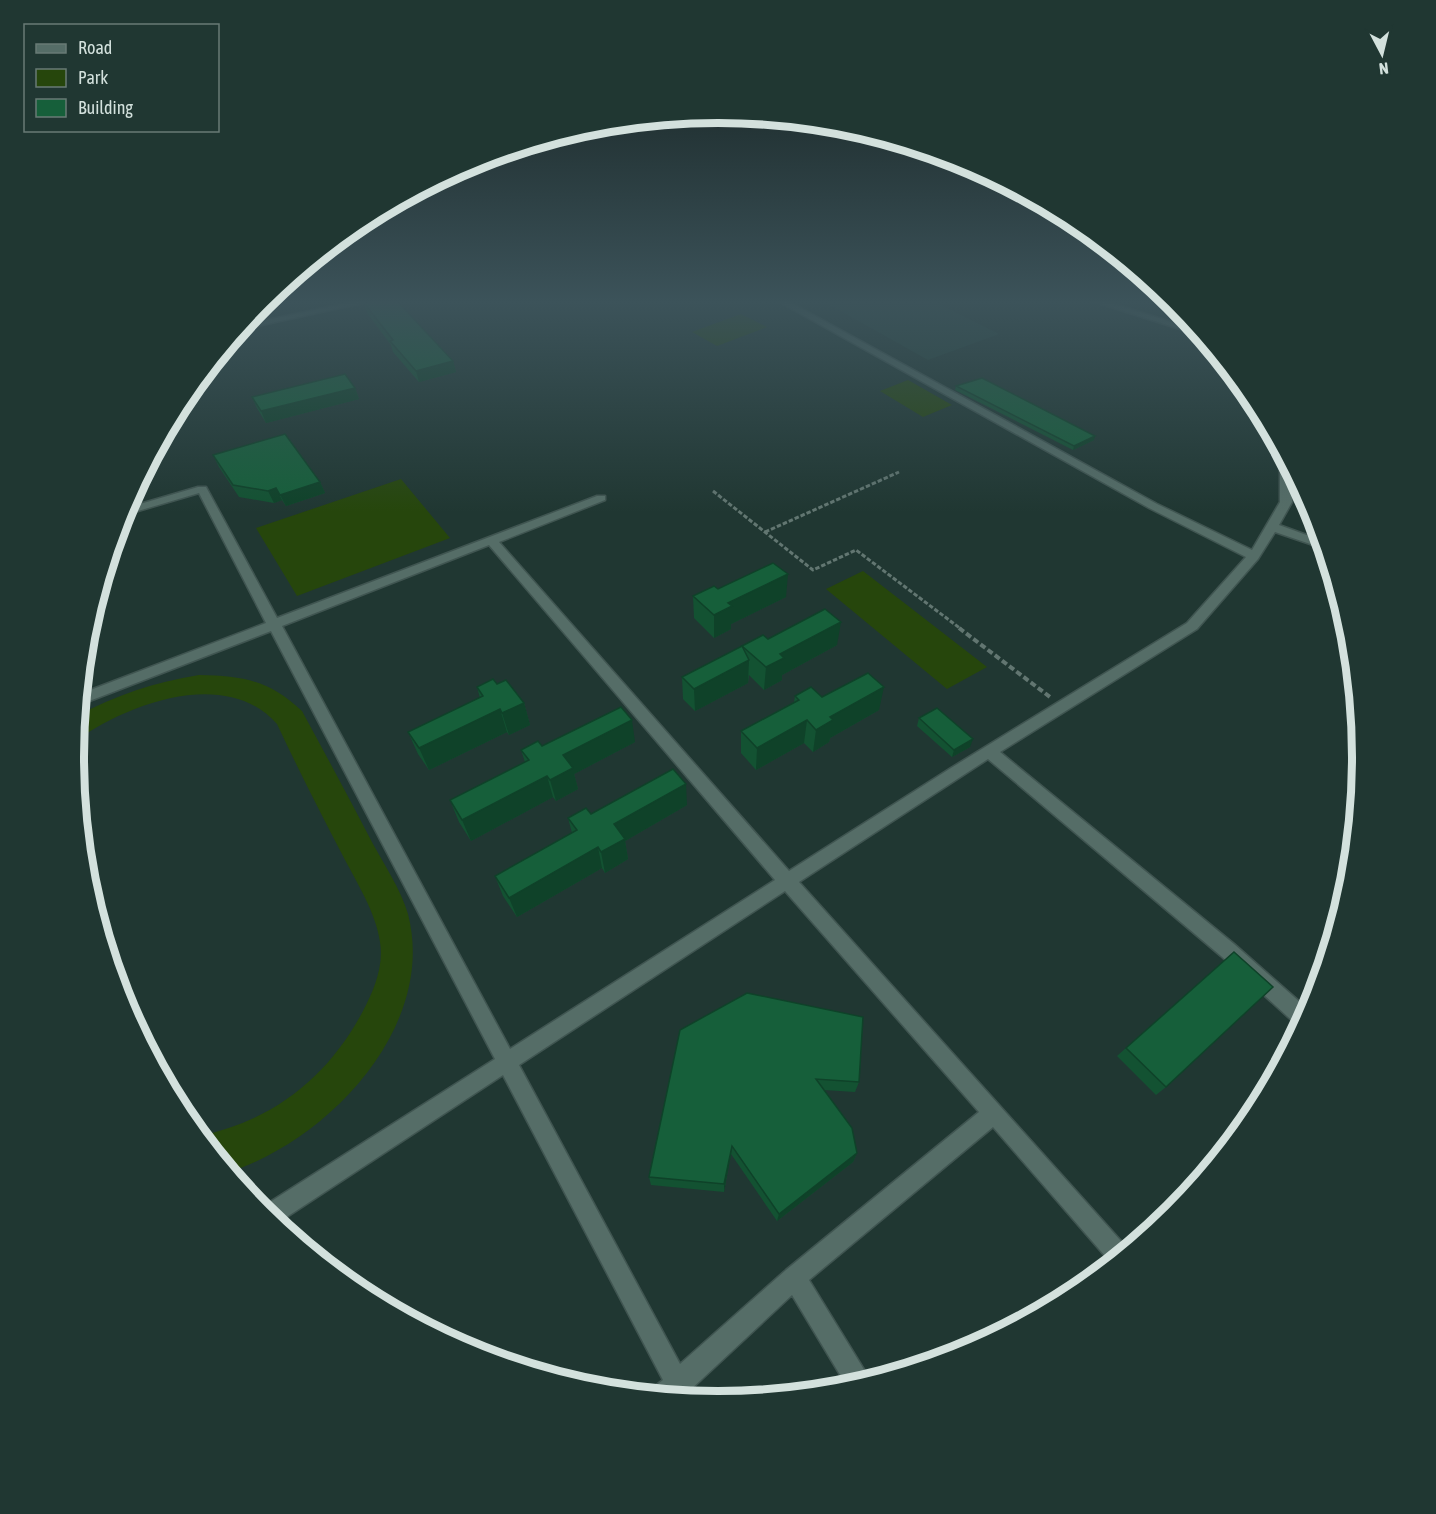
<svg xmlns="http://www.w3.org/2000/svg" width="1436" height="1514" viewBox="0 0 1436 1514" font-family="'Asap Condensed',sans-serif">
<rect width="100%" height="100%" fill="#203732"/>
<!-- built -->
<path fill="#24433c" d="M821,300H931L999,334L928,360Z"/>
<!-- green -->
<g fill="#26460c">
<path d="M741,314L767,327L717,346L692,332Z"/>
<path d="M908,380L952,405L923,417L880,391Z"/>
<path d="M401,479L450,538L297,596L256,528Z"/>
<path d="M863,571L987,667L947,689L826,589Z"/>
<path d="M199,675C243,676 269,680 302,711C326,755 350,800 373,844C385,866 401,890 408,914C437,1026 329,1140 229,1172L199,1136C273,1121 328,1077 363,1011C374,990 384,966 380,942C376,913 357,883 344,858C321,814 298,769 277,724C226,666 127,704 75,741L77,716C116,695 155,682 199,675Z"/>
</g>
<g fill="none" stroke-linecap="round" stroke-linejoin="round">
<!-- minor casing -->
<g stroke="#405551" stroke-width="3">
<g id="minor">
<path d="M361,300H376L239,330L243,325Z"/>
<path d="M776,300H786L1157,504L1252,550L1280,502V458L1284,455L1291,468L1292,502L1279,525L1323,541L1325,549L1275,532L1258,559L1197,629L1000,752L1234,944L1310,1011L1301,1027L1298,1026L1221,956L988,759L799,882L1129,1250L1112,1264L993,1127L809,1280L871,1381L848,1388L792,1295L687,1393L679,1398L651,1395L654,1387L663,1380L503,1075L276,1224L259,1209L495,1059L271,631L79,705L80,694L266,623L199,493L121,516L123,509L198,487H206L277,618L597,496H605V500L499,542L789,871L951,768L1187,623L1246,557L1149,508ZM489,545L775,880L510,1049L282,626ZM785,891L979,1112L786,1270L680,1364L519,1065Z"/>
<path d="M1089,300H1101L1197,330L1202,336Z"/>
</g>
</g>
<!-- path-far1 -->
<g stroke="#627671" stroke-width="3" stroke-dasharray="4.5 2" stroke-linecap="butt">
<path d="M713,491L813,570L856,550L961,629"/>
<path d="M765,532L899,472"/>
</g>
<!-- path -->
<path stroke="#627671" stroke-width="4" stroke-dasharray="6 3" stroke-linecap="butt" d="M959,628L1050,697"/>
<!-- minor -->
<use href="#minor" fill="#556d67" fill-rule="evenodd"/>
</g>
<!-- wall -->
<g fill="#135232">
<path d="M364,303L453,361L456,372L419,382L393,352L391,345L367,313Z"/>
<path d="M956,386L1094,440L1073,450L955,390Z"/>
<path d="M355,388L359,399L266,423L257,408L252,397Z"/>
<path d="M213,455L320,482L325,493L286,506L282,500L274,503L239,497L219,467Z"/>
<path d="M718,589L786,597L731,624V629L714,638L694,618L693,596Z"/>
<path d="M768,639L837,645L782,675V680L764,690L749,675L748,683L695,711L683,699L682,677L742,646Z"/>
<path d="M497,684L524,703L530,725L509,735L507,732L429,770L418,754L408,732L480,698L477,687Z"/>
<path d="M795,696L822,697L879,710L830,738L829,742L813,752L804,743L756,770L741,753V731L794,702Z"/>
<path d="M919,718L970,747L952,757L917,726Z"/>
<path d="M635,742L574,774L578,789L556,801L553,797L471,841L459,822L450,800L525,762L521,750L542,746Z"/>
<path d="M687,805L625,841L628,859L605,873L602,868L517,917L503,896L495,876L572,833L568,818L591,814Z"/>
<path d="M1234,952L1166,1087L1156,1095L1117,1056Z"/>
<path d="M680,1030L859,1082L855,1092L824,1090L857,1153L853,1162L777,1221L731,1154L724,1192L651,1185L649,1177Z"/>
</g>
<!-- shaded-wall -->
<g fill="#0f4229">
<path d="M453,361L456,372L419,382L416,371Z"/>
<path d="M355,388L359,399L266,423L261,411Z"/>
<path d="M1095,436L1094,440L1073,450L1074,446Z"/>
<path d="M320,482L325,493L286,506L280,495Z"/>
<path d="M276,488L282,500L274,503L268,491Z"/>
<path d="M788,574L786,597L731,624V629L714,638V615L728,603Z"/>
<path d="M841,622L837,645L782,675V680L764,690L766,667L780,654Z"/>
<path d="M749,660L748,683L695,711L694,689Z"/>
<path d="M884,687L879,710L830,738L829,742L813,752L816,730L830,717Z"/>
<path d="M524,703L530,725L509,735L502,713Z"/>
<path d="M500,709L507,732L429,770L419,748Z"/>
<path d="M632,720L635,742L574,774L578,789L556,801L550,780L563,755Z"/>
<path d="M807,720L804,743L756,770L757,748Z"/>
<path d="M973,739L970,747L952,757L954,750Z"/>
<path d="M547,776L553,797L471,841L462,820Z"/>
<path d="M686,784L687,805L625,841L628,859L605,873L601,852L614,824Z"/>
<path d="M598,847L602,868L517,917L509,898Z"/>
<path d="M732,1146L731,1154L724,1192V1184Z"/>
<path d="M857,1153L853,1162L777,1221L779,1214Z"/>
</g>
<!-- building -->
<g fill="#165f3a" stroke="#0f4229" stroke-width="1.5">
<path d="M377,300H396L453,361L416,371L390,341L393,340L364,303Z"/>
<path d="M345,374L355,388L261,411L252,397Z"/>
<path d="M982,378L1095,436L1074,446L956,386Z"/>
<path d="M285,434L320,482L280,495L276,488L268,491L233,485L213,455Z"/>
<path d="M773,563L788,574L728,603L732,606L714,615L693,596L714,586L718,589Z"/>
<path d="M825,609L841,622L780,654L784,658L766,667L742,646L763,635L768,639Z"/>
<path d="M742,646L749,660L694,689L682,677Z"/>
<path d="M868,673L884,687L830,717L833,720L816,730L807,720L757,748L741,731L799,700L795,696L811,687L822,697Z"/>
<path d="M493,679L497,684L506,680L524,703L502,713L500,709L419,748L408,732L483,696L477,687Z"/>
<path d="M621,707L632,720L563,755L573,768L550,780L547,776L462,820L450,800L529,760L521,750L538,741L542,746Z"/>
<path d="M937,708L973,739L954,750L919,718Z"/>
<path d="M673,769L686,784L614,824L625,839L601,852L598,847L509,898L495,876L577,830L568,818L586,808L591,814Z"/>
<path d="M1234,952L1273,987L1166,1087L1126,1048Z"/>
<path d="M747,993L863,1017L859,1082L816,1079L852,1128L857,1153L779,1214L732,1146L724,1184L649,1177L680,1030Z"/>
</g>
<!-- sky -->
<linearGradient id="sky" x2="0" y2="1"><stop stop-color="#121e1c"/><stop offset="0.59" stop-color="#3c535a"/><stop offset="1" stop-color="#3c535a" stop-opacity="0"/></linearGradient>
<rect width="1436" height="512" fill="url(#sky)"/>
<!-- crop -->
<path d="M0 0H1436V1514H0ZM84 757a634 634 0 1 1 1268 0a634 634 0 1 1-1268 0Z" fill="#203732" fill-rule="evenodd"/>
<path fill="none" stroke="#d3e1dd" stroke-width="8" d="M84 757a634 634 0 1 1 1268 0a634 634 0 1 1-1268 0Z"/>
<!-- legend -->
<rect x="24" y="24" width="195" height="108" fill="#203732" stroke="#687b76" stroke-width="1.5"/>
<rect x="36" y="44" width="30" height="9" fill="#556d67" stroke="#687b76" stroke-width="1.5"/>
<text x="78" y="54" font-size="18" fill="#d3e1dd">Road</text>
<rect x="36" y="69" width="30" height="18" fill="#26460c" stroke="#687b76" stroke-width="1.5"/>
<text x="78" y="84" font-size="18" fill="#d3e1dd">Park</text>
<rect x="36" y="99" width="30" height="18" fill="#165f3a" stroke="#687b76" stroke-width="1.5"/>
<text x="78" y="114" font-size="18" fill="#d3e1dd">Building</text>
<!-- north arrow -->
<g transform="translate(1382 54) rotate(173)" stroke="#203732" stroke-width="4.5" paint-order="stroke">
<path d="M0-4.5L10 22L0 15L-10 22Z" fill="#d3e1dd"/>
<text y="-9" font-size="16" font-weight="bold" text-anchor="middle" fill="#d3e1dd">N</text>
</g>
</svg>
